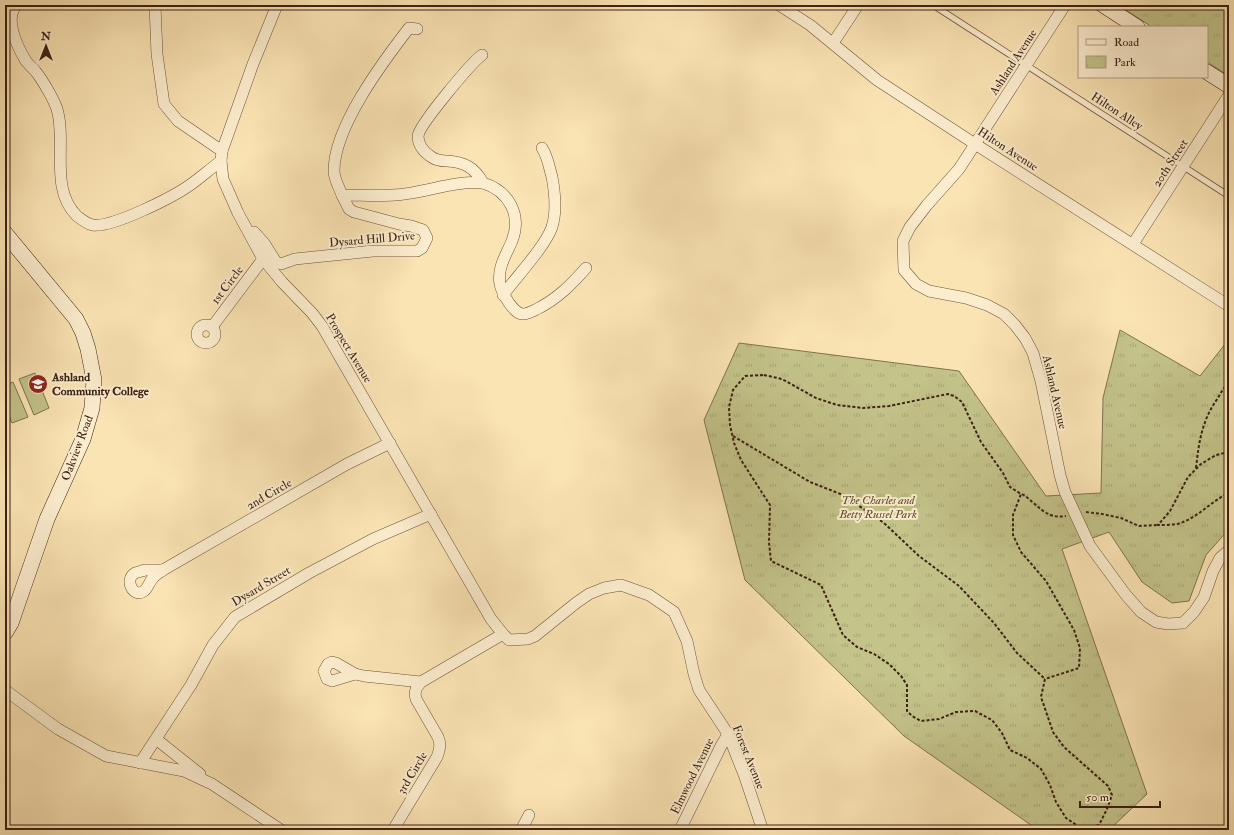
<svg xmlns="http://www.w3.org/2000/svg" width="1234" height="835" viewBox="0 0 1234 835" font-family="'IM FELL Double Pica',serif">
<defs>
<pattern id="park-tufts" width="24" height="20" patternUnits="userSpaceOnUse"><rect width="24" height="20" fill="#c3c38a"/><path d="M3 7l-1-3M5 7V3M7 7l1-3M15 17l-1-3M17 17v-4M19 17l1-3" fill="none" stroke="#a8a776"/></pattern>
</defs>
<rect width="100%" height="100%" fill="#fbe4b4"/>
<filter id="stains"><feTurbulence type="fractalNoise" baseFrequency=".005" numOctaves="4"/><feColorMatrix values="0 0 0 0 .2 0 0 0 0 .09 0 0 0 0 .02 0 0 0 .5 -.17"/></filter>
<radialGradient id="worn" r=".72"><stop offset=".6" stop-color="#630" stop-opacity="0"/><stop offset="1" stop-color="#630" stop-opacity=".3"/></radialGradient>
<!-- grass -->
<g fill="#c3c38a" stroke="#80724e">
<path d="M35,373L49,408L34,415L19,379Z"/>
<path d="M13,382L28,417L12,423L5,407V385Z"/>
</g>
<!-- park -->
<g fill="url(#park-tufts)" stroke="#80724e">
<path d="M1118,5H1229V76L1207,62V27H1152Z"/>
<path d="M1120,330L1200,376L1229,339V529L1206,555L1189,601L1172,603L1142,582L1109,532L1062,549L1147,794L1109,830H1038L904,736L745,580L704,420L739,343L959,371L1046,496L1101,493L1103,398Z"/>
</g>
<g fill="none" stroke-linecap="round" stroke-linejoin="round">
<!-- lane casing -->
<g stroke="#6c523a" stroke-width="7">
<path id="lane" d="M933,5L1229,196"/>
</g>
<!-- street casing -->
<g stroke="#6c523a" stroke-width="12">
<g id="street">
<path d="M17,5C3,18 18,48 26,61C29,65 33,68 36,72C42,79 54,100 57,109C67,143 49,189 77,216C81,219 87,224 93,225C112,228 173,197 190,185C200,178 210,169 221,161"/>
<path d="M155,5L157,54L164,104L178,121L222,151"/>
<path d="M277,5L253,64L222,151L221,161L223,179L238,213L263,259L282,282L312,313L322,326L491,619L503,634L509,640L528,639L535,636L576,603L589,594L604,588L621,585L649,595L674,612L687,641L694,674L699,690L728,734L745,777L761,825L763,830"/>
<path d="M779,5L810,25L877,80L975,144L1229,306"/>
<path d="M1065,5L959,169L927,205L910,227L903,241L904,270L916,284L929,291L966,298L987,305L1004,314L1015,325L1025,338L1033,353L1041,381L1060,475L1065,492L1090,546L1126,595L1141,612L1156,622L1168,624L1183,623L1194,612L1204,597L1213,571L1220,558L1229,550"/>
<path d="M417,29L409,28C382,63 334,127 334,171C334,179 339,187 342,195C363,195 384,197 404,194C429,191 459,180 483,183"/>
<path d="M833,43L858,5"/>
<path d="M482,55C471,63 419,125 418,136C418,145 423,151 430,156C435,160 441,161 447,161C465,162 475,168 483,183C509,191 522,215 512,241C506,255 497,268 500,284C501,291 505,297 509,303C512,307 517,314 523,314C528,314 533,311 537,309C557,299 571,285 586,268"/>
<path d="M254,232L264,243L276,262L281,264L295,259L373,251H417L422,248L427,238L423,230L411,226L399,224L354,212L349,209L342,195"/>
<path d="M1133,244L1229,95"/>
<path d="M503,295C517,276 545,247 552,227C557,211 555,193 552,177C549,167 548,157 542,148"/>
<circle cx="206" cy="334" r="9"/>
<path d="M212,327L263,259"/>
<path d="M145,570H163C159,573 155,575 153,578C149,582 148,588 144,591C133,599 124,579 135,573C138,572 142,571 145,570Z"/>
<path d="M163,570L347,464L390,443"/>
<path d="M332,662L336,663L355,674L332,681L327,679L324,671L328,664Z"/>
<path d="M355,674L364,676L421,682"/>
<path d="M5,690L58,729L106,756L184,771L212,784L281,830"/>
<path d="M156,739L200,774"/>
<path d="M140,763L191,685L213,645L235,617L309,573L373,539L431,514"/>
<path d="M393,830L437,757C440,749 441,744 438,737L416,699C414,691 416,688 421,682L503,634"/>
<path d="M521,830L529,815"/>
<path d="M680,830L721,746L728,734"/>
</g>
</g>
<!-- secondary casing -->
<g stroke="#3c2112" stroke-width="16">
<g id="secondary">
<path d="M1103,5L1137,27"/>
<path d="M1207,72L1229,86"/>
<path d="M5,233L76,319L83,333L88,349L94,380L92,408L83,439L47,519L11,623L5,633"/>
</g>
</g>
<!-- path -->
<g stroke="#3c2112" stroke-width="2" stroke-dasharray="3 2" stroke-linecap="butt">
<path d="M764,375L782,379L816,398L837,405L863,408L889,406L948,394L954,396L962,402L981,442L1003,473L1010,487L1021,494L1013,515V535L1021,552L1046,581L1074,630L1080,648L1079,668L1045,679L1041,697L1053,732L1064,747L1108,786L1112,795L1107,809L1099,825L1081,828L1066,818L1056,802L1050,785L1041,769L1027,758L1010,750L1002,733L992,720L975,711L956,712L939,719L921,721L912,716L907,711V685L901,676L889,664L874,654L857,647L843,635L821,585L771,561L769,543L770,505L741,460L734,443L730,425L729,407L733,390L745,376Z"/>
<path d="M733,436L810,482L843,495L884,523L919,556L959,586L994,623L1017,653L1045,679"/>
<path d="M1229,452L1216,455L1201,464L1188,477L1170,511L1158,525C1164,525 1171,525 1177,524C1197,519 1211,501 1229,493"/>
<path d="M1196,468C1199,441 1202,420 1218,398C1221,392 1224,387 1229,383"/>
<path d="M1022,494C1037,503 1045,520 1066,516"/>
<path d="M1086,512L1102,514L1121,518L1139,526L1158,525"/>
</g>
<!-- lane -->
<use href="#lane" stroke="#fcedce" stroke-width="5.5"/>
<!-- street -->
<use href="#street" stroke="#fcedce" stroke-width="11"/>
<!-- secondary -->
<use href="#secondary" stroke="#fcedce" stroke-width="15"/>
</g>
<!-- icons -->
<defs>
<g id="university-disc" transform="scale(1)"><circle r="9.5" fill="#8f2418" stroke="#fcedce"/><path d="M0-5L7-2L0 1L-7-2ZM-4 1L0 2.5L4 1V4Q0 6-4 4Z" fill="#fff"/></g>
</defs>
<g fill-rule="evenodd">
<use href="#university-disc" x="38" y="384"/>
</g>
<g text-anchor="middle" stroke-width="4" stroke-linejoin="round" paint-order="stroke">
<!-- street labels -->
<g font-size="12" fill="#3c2112" stroke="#fcedce">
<text transform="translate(1013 62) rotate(-57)" y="4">Ashland Avenue</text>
<text transform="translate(1117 111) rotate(33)" y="4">Hilton Alley</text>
<text transform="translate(1008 149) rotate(33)" y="4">Hilton Avenue</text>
<text transform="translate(1170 163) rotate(-57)" y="4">20th Street</text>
<text transform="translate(372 239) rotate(-5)" y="4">Dysard Hill Drive</text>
<text transform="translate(227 285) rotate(-53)" y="4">1st Circle</text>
<text transform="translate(349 348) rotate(59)" y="4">Prospect Avenue</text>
<text transform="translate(1055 392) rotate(77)" y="4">Ashland Avenue</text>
<text transform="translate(77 448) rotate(-69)" y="4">Oakview Road</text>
<text transform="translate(269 494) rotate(-30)" y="4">2nd Circle</text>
<text transform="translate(261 586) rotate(-31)" y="4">Dysard Street</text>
<text transform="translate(749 757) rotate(68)" y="4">Forest Avenue</text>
<text transform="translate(412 773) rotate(-59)" y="4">3rd Circle</text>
<text transform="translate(692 776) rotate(-64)" y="4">Elmwood Avenue</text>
</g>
<!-- poi labels -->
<g font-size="12" font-weight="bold" fill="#3c2112" stroke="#fcedce" text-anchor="start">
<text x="52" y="381">Ashland<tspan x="52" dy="14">Community College</tspan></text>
</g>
<!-- park labels -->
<g font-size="12" font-style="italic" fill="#5e4a30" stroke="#fcedce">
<text x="878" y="504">The Charles and<tspan x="878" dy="14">Betty Russel Park</tspan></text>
</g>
</g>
<!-- margin -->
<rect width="1234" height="835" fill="none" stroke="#fbe4b4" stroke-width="20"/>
<rect x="6" y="6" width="1222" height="823" fill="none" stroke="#3c2112" stroke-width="2"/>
<rect x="10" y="10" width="1214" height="815" fill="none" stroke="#3c2112"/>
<!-- legend -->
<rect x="1078" y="26" width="130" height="52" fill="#fcedce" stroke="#af9b83"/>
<rect x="1086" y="39" width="20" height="6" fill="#fcedce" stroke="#af9b83"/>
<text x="1114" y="46" font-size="12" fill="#3c2112">Road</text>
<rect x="1086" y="56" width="20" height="12" fill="url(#park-tufts)" stroke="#af9b83"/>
<text x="1114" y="66" font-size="12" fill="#3c2112">Park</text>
<!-- north arrow -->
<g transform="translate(46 46)" stroke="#fcedce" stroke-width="3" paint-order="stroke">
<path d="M0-3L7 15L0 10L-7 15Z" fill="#3c2112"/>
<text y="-6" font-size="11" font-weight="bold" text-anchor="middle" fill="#3c2112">N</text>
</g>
<!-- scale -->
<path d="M1080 801v6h80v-6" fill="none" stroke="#3c2112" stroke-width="2"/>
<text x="1086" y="801" font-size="12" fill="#3c2112" stroke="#fcedce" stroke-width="3" paint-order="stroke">50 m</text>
<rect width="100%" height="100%" filter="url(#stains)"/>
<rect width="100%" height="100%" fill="url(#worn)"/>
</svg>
